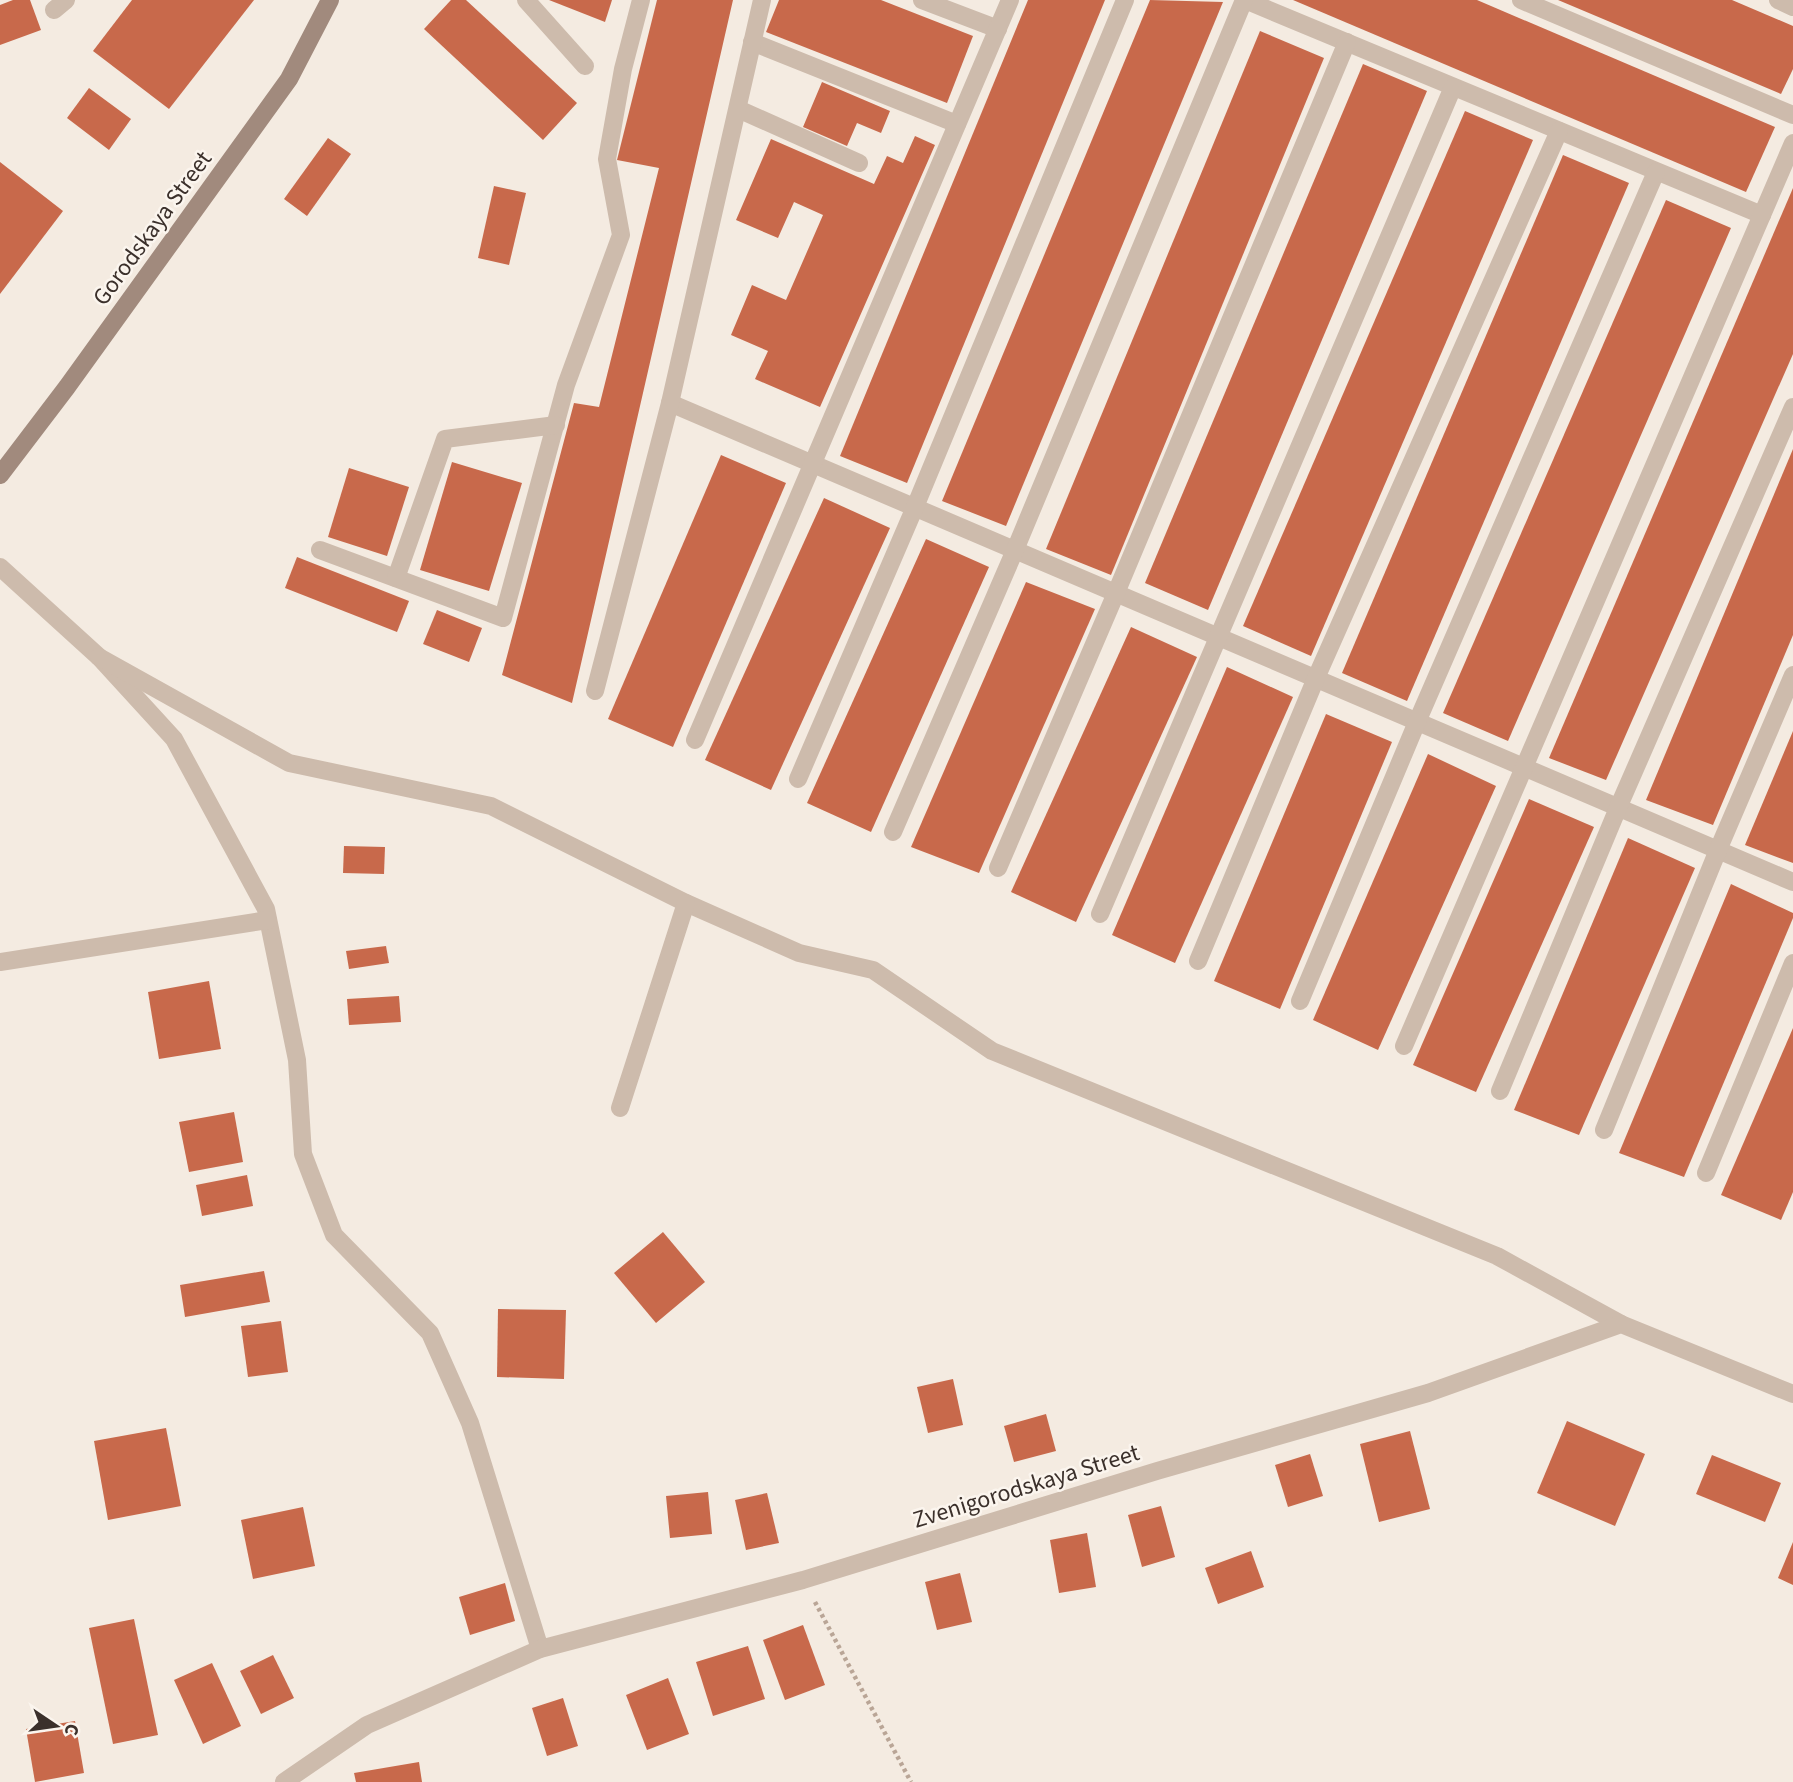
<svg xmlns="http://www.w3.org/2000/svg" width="1793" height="1782" viewBox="0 0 1793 1782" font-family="'Source Sans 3',sans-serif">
<rect width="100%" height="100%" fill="#f4ebe1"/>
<!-- building -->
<g fill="#c8694b">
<path d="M13,0H30L41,30L0,45V5Z"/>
<path d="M132,0H254L169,109L93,51Z"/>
<path d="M451,0H466L577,103L543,140L424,29Z"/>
<path d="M549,0H612L605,22Z"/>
<path d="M657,0H733L572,703L502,675L574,403L599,407L659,168L617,160Z"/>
<path d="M779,0H881L973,36L947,103L766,32Z"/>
<path d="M1028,0H1105L907,483L840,456Z"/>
<path d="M1150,0L1223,2L1006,526L942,501Z"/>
<path d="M1293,0H1477L1775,127L1746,192Z"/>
<path d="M1558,0H1732L1793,26V69L1781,94Z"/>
<path d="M1260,31L1324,58L1111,575L1046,549Z"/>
<path d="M1363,64L1427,91L1208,610L1145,583Z"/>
<path d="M822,82L890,111L881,133L857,123L847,146L803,127Z"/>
<path d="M89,88L131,119L109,150L67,118Z"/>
<path d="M1465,111L1533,140L1311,656L1243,626Z"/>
<path d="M915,136L935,145L820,407L755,379L768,351L731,335L752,285L786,300L823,215L794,202L778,238L736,220L771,139L874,184L887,156L903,163Z"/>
<path d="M328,138L351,154L307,216L284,199Z"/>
<path d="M1563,155L1629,183L1407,701L1342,673Z"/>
<path d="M0,162L63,211L0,294Z"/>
<path d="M494,186L526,193L509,265L478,258Z"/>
<path d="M1793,188V354L1606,780L1549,758Z"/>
<path d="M1666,200L1731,228L1508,741L1443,713Z"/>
<path d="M1793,449V635L1713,825L1646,800Z"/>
<path d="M721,455L786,483L673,747L608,719Z"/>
<path d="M452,462L522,483L489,591L420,570Z"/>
<path d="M349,468L409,487L387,556L328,537Z"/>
<path d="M824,498L890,528L771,790L705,760Z"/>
<path d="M926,539L989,567L871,832L807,803Z"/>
<path d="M297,557L409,601L397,632L285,588Z"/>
<path d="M1026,582L1095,609L979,873L911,847Z"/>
<path d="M437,610L482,628L469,662L423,644Z"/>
<path d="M1131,627L1197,657L1076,922L1011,892Z"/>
<path d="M1227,667L1293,697L1175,963L1112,935Z"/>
<path d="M1326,714L1392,742L1280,1009L1214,981Z"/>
<path d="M1793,731V863L1745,845Z"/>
<path d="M1428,754L1496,786L1378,1050L1313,1020Z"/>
<path d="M1529,799L1594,827L1476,1092L1413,1065Z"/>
<path d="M1628,838L1695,868L1579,1135L1514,1110Z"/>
<path d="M344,846L385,847L384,874L343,873Z"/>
<path d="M1731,884L1793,913V918L1684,1177L1619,1153Z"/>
<path d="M386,946L389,963L349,969L346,951Z"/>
<path d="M209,981L221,1049L159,1059L148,992Z"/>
<path d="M399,996L401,1022L349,1025L347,999Z"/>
<path d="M1793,1028V1192L1781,1220L1721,1195Z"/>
<path d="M234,1112L243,1162L189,1172L179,1122Z"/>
<path d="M247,1175L253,1206L202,1216L196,1185Z"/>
<path d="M663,1232L705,1282L656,1323L614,1273Z"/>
<path d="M264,1271L270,1302L185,1317L180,1285Z"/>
<path d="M498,1309L566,1310L564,1379L497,1377Z"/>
<path d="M281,1321L288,1372L248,1377L241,1326Z"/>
<path d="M953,1379L963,1425L928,1433L917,1387Z"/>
<path d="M1046,1414L1056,1451L1014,1462L1004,1426Z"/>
<path d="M1567,1421L1645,1454L1615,1526L1537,1493Z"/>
<path d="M166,1428L181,1506L108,1520L94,1441Z"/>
<path d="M1410,1431L1430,1509L1379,1522L1360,1444Z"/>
<path d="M1310,1454L1323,1496L1288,1507L1275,1465Z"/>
<path d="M1712,1455L1781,1483L1765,1522L1696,1494Z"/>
<path d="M708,1492L712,1534L670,1538L666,1496Z"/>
<path d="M767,1493L779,1543L746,1550L735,1500Z"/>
<path d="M1161,1506L1175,1557L1142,1567L1128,1515Z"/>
<path d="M303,1507L315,1566L253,1579L241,1520Z"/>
<path d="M1087,1533L1096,1587L1059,1593L1050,1540Z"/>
<path d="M1793,1542V1585L1778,1578Z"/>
<path d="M1251,1551L1264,1587L1218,1604L1205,1568Z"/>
<path d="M960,1573L972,1622L937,1630L925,1582Z"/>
<path d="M505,1583L515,1621L470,1635L459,1597Z"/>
<path d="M134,1619L158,1735L113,1744L89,1628Z"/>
<path d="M803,1625L825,1685L785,1700L763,1640Z"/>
<path d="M748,1646L765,1699L713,1716L696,1662Z"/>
<path d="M273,1655L294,1698L261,1714L240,1671Z"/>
<path d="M212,1663L241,1726L203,1744L174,1680Z"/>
<path d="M668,1678L689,1734L647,1750L626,1695Z"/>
<path d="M563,1698L578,1746L547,1756L532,1708Z"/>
<path d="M75,1721L84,1773L35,1782L26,1729Z"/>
<path d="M419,1762L422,1782H356L354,1773Z"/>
</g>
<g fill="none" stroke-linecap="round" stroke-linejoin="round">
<!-- path -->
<path stroke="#b9a596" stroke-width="4.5" stroke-dasharray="3.5 3.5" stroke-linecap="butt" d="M815,1602L911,1782"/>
<!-- lane -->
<g stroke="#cdbbac" stroke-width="18">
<path d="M526,0L585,66"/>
<path d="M922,0L998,29"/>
<path d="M1245,0L1762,215"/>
<path d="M1521,0L1793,115"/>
<path d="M1778,0L1793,7"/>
<path d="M54,10L66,0"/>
<path d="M752,42L957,124"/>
<path d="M738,109L859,163"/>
<path d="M670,403L1793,882"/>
<path d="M320,550L503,618L566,385L621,235L607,159L623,69L641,0"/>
<path d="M0,567L99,657L174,739L266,909L297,1060L303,1154L334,1235L430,1333L470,1423L540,1649"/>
<path d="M396,578L445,439L556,425"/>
<path d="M99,657L289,763L491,806L686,903L799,953L873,970L992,1051L1497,1256L1621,1324"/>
<path d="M595,691L670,403L762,0"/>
<path d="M695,740L1010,0"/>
<path d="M798,779L915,507L1125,0"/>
<path d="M893,832L1015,550L1244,0"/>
<path d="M998,868L1116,593L1347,42"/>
<path d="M1100,914L1453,87"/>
<path d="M1198,961L1316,678L1559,131"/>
<path d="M0,962L268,920"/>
<path d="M1300,1001L1417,722L1656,172"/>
<path d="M1404,1046L1793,143"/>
<path d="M1500,1091L1618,808L1793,407"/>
<path d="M620,1108L686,903"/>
<path d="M1604,1130L1718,850L1793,675"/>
<path d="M1706,1173L1793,963"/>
</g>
<!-- street -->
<path stroke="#cdbbac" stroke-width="18" d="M284,1782L367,1725L540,1649L803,1580L1157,1471L1428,1393L1621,1324L1793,1394"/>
<!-- secondary -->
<path stroke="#a18a7d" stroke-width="18" d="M0,475L67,387L289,79L330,0"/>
</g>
<g text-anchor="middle" stroke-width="5" stroke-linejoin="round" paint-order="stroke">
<!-- street labels -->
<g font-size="24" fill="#3b302b" stroke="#fbf5ee">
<text transform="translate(152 228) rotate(-54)" y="8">Gorodskaya Street</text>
<text transform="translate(1026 1486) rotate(-17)" y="8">Zvenigorodskaya Street</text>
</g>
</g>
<!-- north arrow -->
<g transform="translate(56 1726) rotate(103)" stroke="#fbf5ee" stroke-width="5" paint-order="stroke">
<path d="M0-5L12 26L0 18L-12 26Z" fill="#3b302b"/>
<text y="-10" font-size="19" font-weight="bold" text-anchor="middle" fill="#3b302b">С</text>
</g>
</svg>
